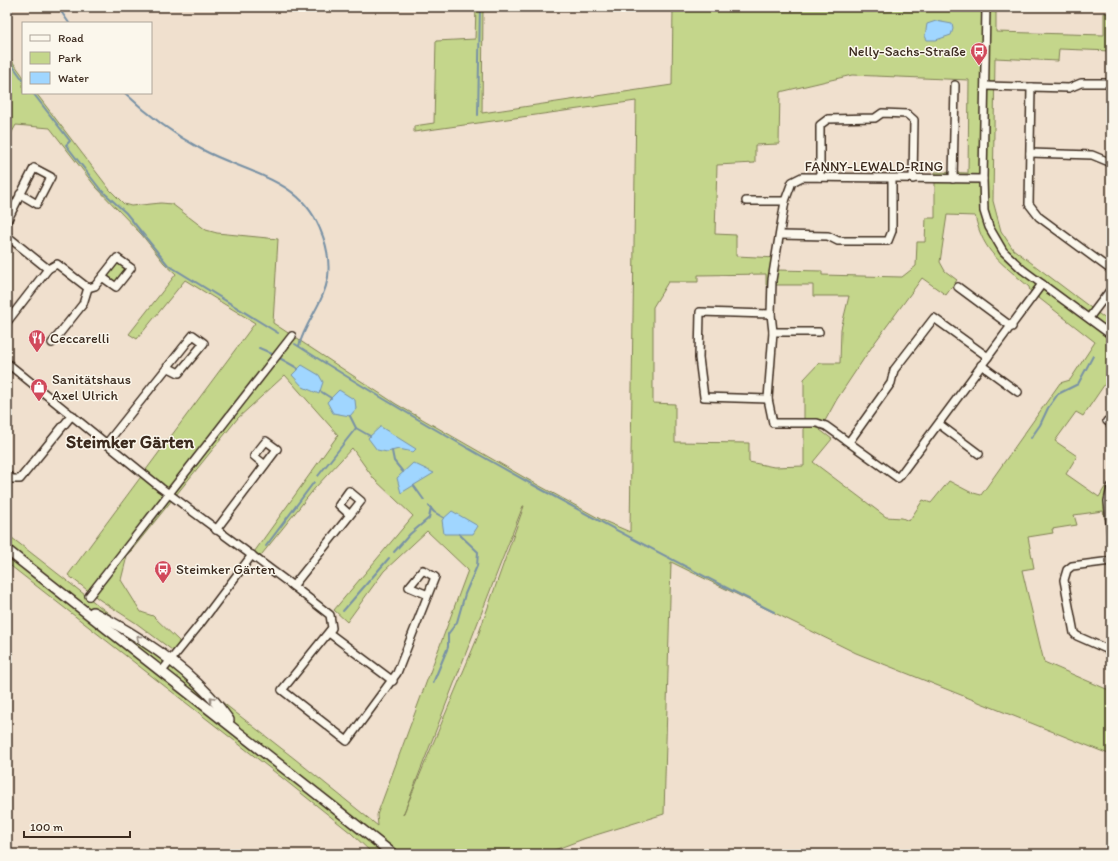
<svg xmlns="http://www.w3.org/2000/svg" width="1118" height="861" viewBox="0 0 1118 861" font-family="Itim,sans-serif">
<rect width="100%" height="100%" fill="#f0e0ce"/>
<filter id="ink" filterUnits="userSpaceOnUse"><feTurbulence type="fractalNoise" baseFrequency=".025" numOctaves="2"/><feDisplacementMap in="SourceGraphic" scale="8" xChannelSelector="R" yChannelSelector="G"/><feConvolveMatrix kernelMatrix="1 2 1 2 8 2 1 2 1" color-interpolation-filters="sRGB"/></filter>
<g filter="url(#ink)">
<!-- green -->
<g fill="#c4d68b" stroke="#808054" fill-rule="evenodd">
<path d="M476,7H483L482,113L672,85L673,7H996V32L1104,35V13H1111V51L1059,49L1058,61L995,58L993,201L1001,231L1013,249L1111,323V375L1083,416L1076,412L1055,441L1077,456L1066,474L1099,497L1105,487L1111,491V519H1105L1103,511L1074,515L1077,525L1052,529L1053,533L1028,537L1034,568L1022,570L1044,662L1111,691V755L856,653L671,562L664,814L586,838L544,854H373L351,833L281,777L7,563V534L295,759L378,826L377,815L468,570L427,531L384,571L347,622L334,610L413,516L374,479L352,448L315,488L258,559L252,555L338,435L285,375L238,418L127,556L121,580L141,612L153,616L179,641V650L176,653L136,623L100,600L68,575L255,323L185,280L137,339L129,334L176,274L164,263L142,235L95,186L50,128L16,125L7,141V54L23,76V93H36L110,190L124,204L131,206L161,203L172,204L206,230L217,233L278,239L273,323L396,404L527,479L602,520L630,532L636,101L414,132V126L434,123L436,41L475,39ZM852,75L969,80L968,173L935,172V218H926L925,242H917L916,266L902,277L822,275V271L777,270L778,258L736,256V235L715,234L717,165L755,163V145L779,144L780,92ZM947,215L975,216C984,254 1001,262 1029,287L1030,291L1095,342L1070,380L1060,383L981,495L970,492L949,481L931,503L923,500L909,521L902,518L886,517L813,462L832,439L820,430L837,399L873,345L922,278L946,295L957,280L945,271L940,262ZM766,274V285H813V296H849L841,329L840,363H819L804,379V466L774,467L749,462V443L675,442V404L653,403V307L668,282H698V275ZM524,506L476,641L403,815L523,506Z"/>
<path d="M117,261L127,269L115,283L106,276Z"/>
</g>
<!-- water -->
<g fill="#a0d6ff" stroke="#7891a5">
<path d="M936,21L952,24L953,29L951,35L936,40H927L925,36L927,24Z"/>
<path d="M302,365L319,375L323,382L319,394L303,387L292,375Z"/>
<path d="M339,390L355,400L356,409L350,416L333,413L327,402Z"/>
<path d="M380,427H381L416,449L413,452L399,449L387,452L377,450L368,438Z"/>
<path d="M413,463L434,473L401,493L397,478Z"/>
<path d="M452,511L478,526L473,534H444L442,520Z"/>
</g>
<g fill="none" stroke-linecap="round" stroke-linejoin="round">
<!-- stream -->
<g stroke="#7891a5" stroke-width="2">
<path d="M58,7L69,23"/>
<path d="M7,58L23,80"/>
<path d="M33,93L70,141L66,145L100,189L126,213L168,265L278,333"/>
<path d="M125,93C148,115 173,134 201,149C245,173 299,177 320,229C327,245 330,260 328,277C324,303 305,322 299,346"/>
<path d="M478,115L480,7"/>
<path d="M295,344C450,443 611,529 774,612"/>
<path d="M259,348C263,349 295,366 298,369"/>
<path d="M320,391L331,398"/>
<path d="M356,428L370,436"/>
<path d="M1031,438L1040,425L1048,408L1058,394L1078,384L1093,356"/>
<path d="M392,451L394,461L403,472"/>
<path d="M318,476L356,428L350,416"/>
<path d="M414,486L424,500"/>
<path d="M429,506L434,512L444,518"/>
<path d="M266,546L314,482"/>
<path d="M394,552L410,534L429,518L431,508"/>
<path d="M343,611L389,558"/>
<path d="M433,683L448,647V634L457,622L465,594L477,566L478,552L459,534"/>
</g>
<!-- street casing -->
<g stroke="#3b2a1e" stroke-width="10">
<g id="street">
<path d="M986,7L983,179L984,211L989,227L1003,251L1023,270L1111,335"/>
<path d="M985,86L1069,88L1081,83H1111"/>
<path d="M1031,87L1029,204L1039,217L1111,270"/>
<path d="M1030,153L1092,155L1109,162"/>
<path d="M820,177V125L828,119L875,118L882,113L907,114L914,120L913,179"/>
<path d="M953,179L955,85"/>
<path d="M983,179L802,177L792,182L785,201L772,280L771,314L773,332L768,399L773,423H817L826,426L898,478L1042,284"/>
<path d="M746,201H785"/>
<path d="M7,221L34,168L51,177L37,204L20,194"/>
<path d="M780,235L828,236L838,241H888L892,231V179"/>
<path d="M7,236L48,269"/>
<path d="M958,287L1012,327"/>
<path d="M1089,318L1111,289"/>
<path d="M7,322L48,269L57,264L88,288L95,286L102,277L116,287L131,268L117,258L102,277"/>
<path d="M773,332H819"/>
<path d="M52,343L83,304L88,288"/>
<path d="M7,363L161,488L293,586L330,615L332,628L282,690L347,741L397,673L401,663L435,577L423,570L409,587L428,595"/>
<path d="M981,365L1018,392"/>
<path d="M768,399L704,397L699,358L700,312L771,314"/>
<path d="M1107,421L1111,424"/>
<path d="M939,424L979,454"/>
<path d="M849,442L891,383L894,370L934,318L988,357"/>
<path d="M107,443L193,335L204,343L179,373L167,367"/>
<path d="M7,475L12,479H20L72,415"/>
<path d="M1111,487L1108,501L1111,534"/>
<path d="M216,530L277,449L266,441L254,456L265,465"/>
<path d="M1111,561L1072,566L1067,570L1064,580L1074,633L1077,636L1111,651"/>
<path d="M293,586L350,515L361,501L349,491L339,505L350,515"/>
<path d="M89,596L292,336"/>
<path d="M329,633L393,681"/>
<path d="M162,671L200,624L252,555"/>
</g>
</g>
<!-- secondary casing -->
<g stroke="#3b2a1e" stroke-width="12">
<g id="secondary">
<path d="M7,550L393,854"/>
<path d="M93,612C134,633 176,660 208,694C216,702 222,711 229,720"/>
</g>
</g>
<!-- street -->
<use href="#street" stroke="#fbf7ec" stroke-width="7"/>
<!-- secondary -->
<use href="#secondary" stroke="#fbf7ec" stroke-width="9"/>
</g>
<!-- one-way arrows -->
<defs><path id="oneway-chevron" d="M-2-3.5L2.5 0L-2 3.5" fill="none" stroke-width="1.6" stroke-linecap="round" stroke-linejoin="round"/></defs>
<g stroke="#9b9085">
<use href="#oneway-chevron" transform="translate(139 638) rotate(-144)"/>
<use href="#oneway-chevron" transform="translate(212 699) rotate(-129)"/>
</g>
</g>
<!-- icons -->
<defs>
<g id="bus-pin" transform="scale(0.9)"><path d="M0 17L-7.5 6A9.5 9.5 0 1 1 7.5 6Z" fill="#d1495b" stroke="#fbf7ec"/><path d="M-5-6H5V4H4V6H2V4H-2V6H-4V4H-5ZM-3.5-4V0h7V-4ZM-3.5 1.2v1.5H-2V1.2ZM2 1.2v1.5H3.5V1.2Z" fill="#fff"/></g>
<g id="restaurant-pin" transform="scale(0.9)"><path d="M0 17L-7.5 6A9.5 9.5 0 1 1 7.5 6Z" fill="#d1495b" stroke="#fbf7ec"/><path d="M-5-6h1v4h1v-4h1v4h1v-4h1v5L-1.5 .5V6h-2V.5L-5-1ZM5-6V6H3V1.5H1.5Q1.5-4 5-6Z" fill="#fff"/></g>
<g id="shop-pin" transform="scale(0.9)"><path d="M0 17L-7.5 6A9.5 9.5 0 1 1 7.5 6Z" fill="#d1495b" stroke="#fbf7ec"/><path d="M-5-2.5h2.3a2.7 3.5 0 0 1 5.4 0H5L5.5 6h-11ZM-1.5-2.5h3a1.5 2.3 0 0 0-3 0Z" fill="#fff"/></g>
</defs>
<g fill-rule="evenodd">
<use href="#bus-pin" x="979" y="51"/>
<use href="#restaurant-pin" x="37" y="338"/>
<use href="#shop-pin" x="39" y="387"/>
<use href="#bus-pin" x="163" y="569"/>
</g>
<g text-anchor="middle" stroke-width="3" stroke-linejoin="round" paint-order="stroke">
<!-- poi labels -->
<g font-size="14" fill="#3b2a1e" stroke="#fbf7ec" text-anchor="start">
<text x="966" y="56" text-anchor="end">Nelly-Sachs-Straße</text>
<text x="50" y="343">Ceccarelli</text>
<text x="52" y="384">Sanitätshaus<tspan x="52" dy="16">Axel Ulrich</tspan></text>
<text x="176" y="574">Steimker Gärten</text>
</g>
<!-- street labels -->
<g font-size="14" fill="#3b2a1e" stroke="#fbf7ec">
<text x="874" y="171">FANNY-LEWALD-RING</text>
</g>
<!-- district labels -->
<g font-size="18" font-weight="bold" fill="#3b2a1e" stroke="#fbf7ec">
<text x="130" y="448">Steimker Gärten</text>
</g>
</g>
<!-- margin -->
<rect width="1118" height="861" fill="none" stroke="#fbf7ec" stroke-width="24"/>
<rect x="12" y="12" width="1094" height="837" fill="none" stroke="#3b2a1e" stroke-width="1.5" filter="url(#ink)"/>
<!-- legend -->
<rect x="22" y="22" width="130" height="72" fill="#fbf7ec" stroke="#aea59a"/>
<rect x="30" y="35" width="20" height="6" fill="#fbf7ec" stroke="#aea59a"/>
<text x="58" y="42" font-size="12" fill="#3b2a1e">Road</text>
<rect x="30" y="52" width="20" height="12" fill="#c4d68b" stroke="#aea59a"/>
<text x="58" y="62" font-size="12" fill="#3b2a1e">Park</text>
<rect x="30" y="72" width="20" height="12" fill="#a0d6ff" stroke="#aea59a"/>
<text x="58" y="82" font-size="12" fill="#3b2a1e">Water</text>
<!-- scale -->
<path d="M24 831v6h106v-6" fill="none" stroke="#3b2a1e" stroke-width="2"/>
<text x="30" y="831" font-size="12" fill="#3b2a1e" stroke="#fbf7ec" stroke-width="3" paint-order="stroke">100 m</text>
</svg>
